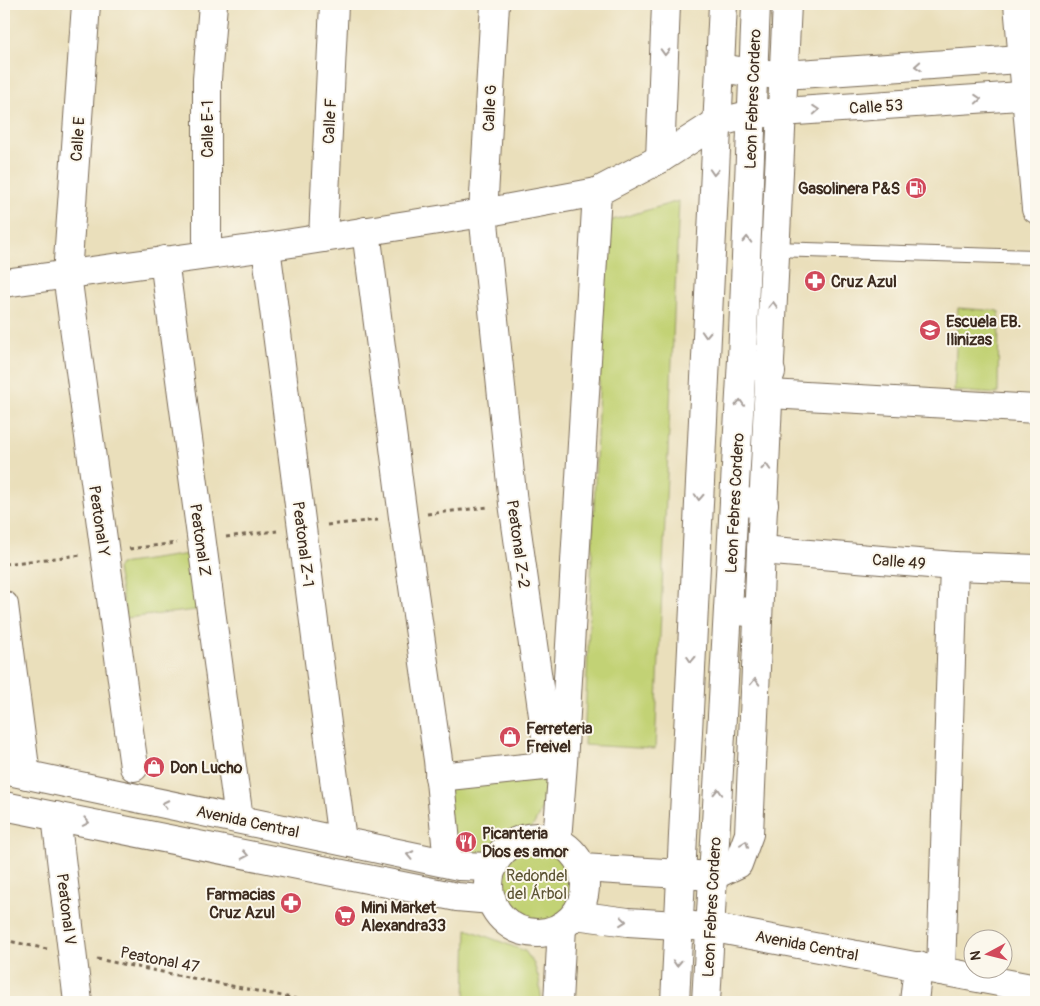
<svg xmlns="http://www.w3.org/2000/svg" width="1040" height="1006" viewBox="0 0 1040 1006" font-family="Pangolin,sans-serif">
<rect width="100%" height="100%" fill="#fbf7ec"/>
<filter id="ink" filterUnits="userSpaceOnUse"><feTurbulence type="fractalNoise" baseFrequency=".02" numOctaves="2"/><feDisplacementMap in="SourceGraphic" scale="10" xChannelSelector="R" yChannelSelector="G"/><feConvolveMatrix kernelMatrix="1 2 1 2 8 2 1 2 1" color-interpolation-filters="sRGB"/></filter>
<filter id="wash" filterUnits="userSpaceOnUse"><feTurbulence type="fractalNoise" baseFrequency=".0096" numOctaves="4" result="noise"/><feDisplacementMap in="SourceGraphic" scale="20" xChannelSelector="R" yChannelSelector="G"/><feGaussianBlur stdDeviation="1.12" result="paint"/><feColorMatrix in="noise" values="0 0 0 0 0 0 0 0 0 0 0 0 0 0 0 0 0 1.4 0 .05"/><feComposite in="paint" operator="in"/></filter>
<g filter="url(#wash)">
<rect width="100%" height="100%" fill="#eadfbb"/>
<!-- green -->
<g fill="#c2d274" stroke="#7e7e49">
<path d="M679,201L655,749L584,745L606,222Z"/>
<path d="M958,308L999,311L998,394L954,391Z"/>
<path d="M195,553L205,609L126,618L117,569L120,564Z"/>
<path d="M548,772C549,792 542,812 531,829L513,834L491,853L452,854L447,783Z"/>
<path d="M526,842L549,844L565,854L576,868L580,888L574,905L564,918L545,927L524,924L507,915L496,897L494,881L498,865L511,850Z"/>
<path d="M467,929L525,951L534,964L539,980L542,1002H465Z"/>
</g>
</g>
<g filter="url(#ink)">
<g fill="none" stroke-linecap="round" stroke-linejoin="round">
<!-- service casing -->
<g stroke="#786955" stroke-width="16">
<path id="service" d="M775,249L1036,257"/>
</g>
<!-- minor casing -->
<g stroke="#786955" stroke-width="30">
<g id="minor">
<path d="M86,4L67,275L134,767"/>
<path d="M1018,4L1036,209"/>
<path d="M720,68L753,73L784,75L1036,58"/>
<path d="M660,159L666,4"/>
<path d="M366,231L403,517L438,760L448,863"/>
<path d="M323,238L334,4"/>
<path d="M266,247L342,841"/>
<path d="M207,254V79L213,4"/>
<path d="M164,260L239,819"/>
<path d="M4,283L266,247L483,213L597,192"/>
<path d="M770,394L1036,409"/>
<path d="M761,550L954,566L1036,569"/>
<path d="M4,605L26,775"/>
<path d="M4,770L459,866L493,867"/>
<path d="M439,777L544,766L549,764V758L513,503L483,213L495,4"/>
<path d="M4,806L457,897L492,900"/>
<path d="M56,816L78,1002"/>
<circle cx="537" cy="885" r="48"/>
<path d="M557,840L563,763L597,192L660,159L716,123L752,114L1036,95"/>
<path d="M582,868L713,876L738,864L749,834L761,550L787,4"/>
<path d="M575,915L628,922L709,927L1036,989"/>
<path d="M941,971L954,566"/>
<path d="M558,1002L562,926"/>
<path d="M914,1002L918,966"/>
</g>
</g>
<!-- tertiary casing -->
<g stroke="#786955" stroke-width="30">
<g id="tertiary">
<path d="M742,359L771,372"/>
<path d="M734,501L764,504"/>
<path d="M728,610L758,613"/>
<path d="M675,1002L723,4"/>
<path d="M706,1002L742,359L756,4"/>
</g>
</g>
<!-- path -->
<g stroke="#786955" stroke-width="3" stroke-dasharray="4 4" stroke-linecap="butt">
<path d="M427,514L488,507"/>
<path d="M327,525L378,520"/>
<path d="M226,537L277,531"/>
<path d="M129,549L177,543"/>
<path d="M4,564L81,555"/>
<path d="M4,940L47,949"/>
<path d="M97,959L312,1002"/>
</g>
<!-- service -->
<use href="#service" stroke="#fff" stroke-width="14"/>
<!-- minor -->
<use href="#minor" stroke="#fff" stroke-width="28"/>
<!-- tertiary -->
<use href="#tertiary" stroke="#fff" stroke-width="28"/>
</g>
<!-- one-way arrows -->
<defs><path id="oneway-chevron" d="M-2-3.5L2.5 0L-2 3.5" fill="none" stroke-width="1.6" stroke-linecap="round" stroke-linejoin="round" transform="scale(1.25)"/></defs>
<g stroke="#a79f9a">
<use href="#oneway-chevron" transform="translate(665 52) rotate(92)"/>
<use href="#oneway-chevron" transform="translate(918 66) rotate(176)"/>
<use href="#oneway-chevron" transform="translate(978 99) rotate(-4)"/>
<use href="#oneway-chevron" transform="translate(816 110) rotate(-4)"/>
<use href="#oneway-chevron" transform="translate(714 172) rotate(93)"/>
<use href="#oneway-chevron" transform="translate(747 240) rotate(-88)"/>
<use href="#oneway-chevron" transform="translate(773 305) rotate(-88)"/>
<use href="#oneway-chevron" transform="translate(706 334) rotate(93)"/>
<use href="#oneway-chevron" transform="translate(740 403) rotate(-87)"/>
<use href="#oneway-chevron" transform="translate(766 467) rotate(-87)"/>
<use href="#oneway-chevron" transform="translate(699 497) rotate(93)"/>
<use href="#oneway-chevron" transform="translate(691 659) rotate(93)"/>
<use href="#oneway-chevron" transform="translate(755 682) rotate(-88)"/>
<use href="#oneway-chevron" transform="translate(718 792) rotate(-87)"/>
<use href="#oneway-chevron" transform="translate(165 804) rotate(-168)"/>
<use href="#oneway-chevron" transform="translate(86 822) rotate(11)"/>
<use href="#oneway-chevron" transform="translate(745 844) rotate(-69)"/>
<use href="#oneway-chevron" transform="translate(245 855) rotate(11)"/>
<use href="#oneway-chevron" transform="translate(410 855) rotate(-168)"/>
<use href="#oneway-chevron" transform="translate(623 921) rotate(6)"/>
<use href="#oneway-chevron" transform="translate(677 963) rotate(93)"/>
</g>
</g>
<!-- icons -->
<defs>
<g id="fuel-disc" transform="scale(1.125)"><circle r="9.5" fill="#d1495b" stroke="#fbf7ec"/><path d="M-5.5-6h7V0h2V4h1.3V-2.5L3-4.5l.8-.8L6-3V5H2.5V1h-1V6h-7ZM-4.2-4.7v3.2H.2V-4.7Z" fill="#fff"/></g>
<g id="pharmacy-disc" transform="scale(1.125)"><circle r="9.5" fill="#d1495b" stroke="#fbf7ec"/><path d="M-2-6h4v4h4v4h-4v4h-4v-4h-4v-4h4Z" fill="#fff"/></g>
<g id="school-disc" transform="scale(1.125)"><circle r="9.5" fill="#d1495b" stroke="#fbf7ec"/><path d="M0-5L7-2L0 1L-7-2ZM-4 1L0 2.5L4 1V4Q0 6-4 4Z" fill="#fff"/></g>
<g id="shop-disc" transform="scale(1.125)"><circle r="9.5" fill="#d1495b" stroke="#fbf7ec"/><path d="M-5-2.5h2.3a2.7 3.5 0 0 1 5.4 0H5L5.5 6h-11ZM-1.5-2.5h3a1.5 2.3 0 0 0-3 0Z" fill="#fff"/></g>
<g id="restaurant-disc" transform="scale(1.125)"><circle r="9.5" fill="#d1495b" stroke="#fbf7ec"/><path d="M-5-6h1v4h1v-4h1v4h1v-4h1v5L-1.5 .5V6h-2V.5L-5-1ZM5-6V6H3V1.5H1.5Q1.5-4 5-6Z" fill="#fff"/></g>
<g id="supermarket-disc" transform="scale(1.125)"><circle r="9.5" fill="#d1495b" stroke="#fbf7ec"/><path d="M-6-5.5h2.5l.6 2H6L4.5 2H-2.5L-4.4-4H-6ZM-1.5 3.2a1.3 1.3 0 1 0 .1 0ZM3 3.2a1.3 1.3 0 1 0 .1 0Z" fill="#fff"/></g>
</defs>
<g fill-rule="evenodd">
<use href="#fuel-disc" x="916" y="188"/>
<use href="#pharmacy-disc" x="815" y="281"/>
<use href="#school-disc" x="930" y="330"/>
<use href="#shop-disc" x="510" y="737"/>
<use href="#shop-disc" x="154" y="767"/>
<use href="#restaurant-disc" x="466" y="842"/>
<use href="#pharmacy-disc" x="291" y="903"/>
<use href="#supermarket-disc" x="345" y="916"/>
</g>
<g text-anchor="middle" stroke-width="4" stroke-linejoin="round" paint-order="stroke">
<!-- street labels -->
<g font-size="16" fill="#3b2a1e" stroke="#fbf7ec">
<text transform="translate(752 99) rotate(-88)" y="6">Leon Febres Cordero</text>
<text transform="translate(876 106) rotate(-4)" y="6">Calle 53</text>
<text transform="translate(489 108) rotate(-87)" y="6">Calle G</text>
<text transform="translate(329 121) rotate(-87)" y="6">Calle F</text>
<text transform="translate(207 129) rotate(-90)" y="6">Calle E-1</text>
<text transform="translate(77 139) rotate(-86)" y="6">Calle E</text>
<text transform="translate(734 503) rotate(-87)" y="6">Leon Febres Cordero</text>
<text transform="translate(100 521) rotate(82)" y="6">Peatonal Y</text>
<text transform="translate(201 540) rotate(82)" y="6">Peatonal Z</text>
<text transform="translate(304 544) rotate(83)" y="6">Peatonal Z-1</text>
<text transform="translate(519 544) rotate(82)" y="6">Peatonal Z-2</text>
<text transform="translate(899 561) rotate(5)" y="6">Calle 49</text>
<text transform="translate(248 821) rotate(12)" y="6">Avenida Central</text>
<text transform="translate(711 907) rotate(-87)" y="6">Leon Febres Cordero</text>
<text transform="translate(67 909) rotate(83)" y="6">Peatonal V</text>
<text transform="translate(807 945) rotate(11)" y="6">Avenida Central</text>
<text transform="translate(160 959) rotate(11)" y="6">Peatonal 47</text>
</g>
<!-- poi labels -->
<g font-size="16" font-weight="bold" fill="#3b2a1e" stroke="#fbf7ec" text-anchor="start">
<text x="900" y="194" text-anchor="end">Gasolinera P&amp;S</text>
<text x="831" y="287">Cruz Azul</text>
<text x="946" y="327">Escuela EB.<tspan x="946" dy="18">Ilinizas</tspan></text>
<text x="526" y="734">Ferreteria<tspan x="526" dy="18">Freivel</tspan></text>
<text x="170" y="773">Don Lucho</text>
<text x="482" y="839">Picanteria<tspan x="482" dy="18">Dios es amor</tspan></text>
<text x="275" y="900" text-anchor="end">Farmacias<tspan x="275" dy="18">Cruz Azul</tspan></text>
<text x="361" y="913">Mini Market<tspan x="361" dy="18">Alexandra33</tspan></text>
</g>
<!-- park labels -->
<g font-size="16" fill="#5d5434" stroke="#fbf7ec">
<text x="537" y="881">Redondel<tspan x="537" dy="18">del Árbol</tspan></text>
</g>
</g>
<!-- margin -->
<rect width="1040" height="1006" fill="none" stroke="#fbf7ec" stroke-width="20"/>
<!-- north arrow -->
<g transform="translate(988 954) rotate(263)"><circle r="24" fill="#fbf7ec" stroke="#aea59a"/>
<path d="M0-4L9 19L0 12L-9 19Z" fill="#d1495b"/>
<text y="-8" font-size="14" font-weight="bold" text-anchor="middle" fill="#3b2a1e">N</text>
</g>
</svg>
